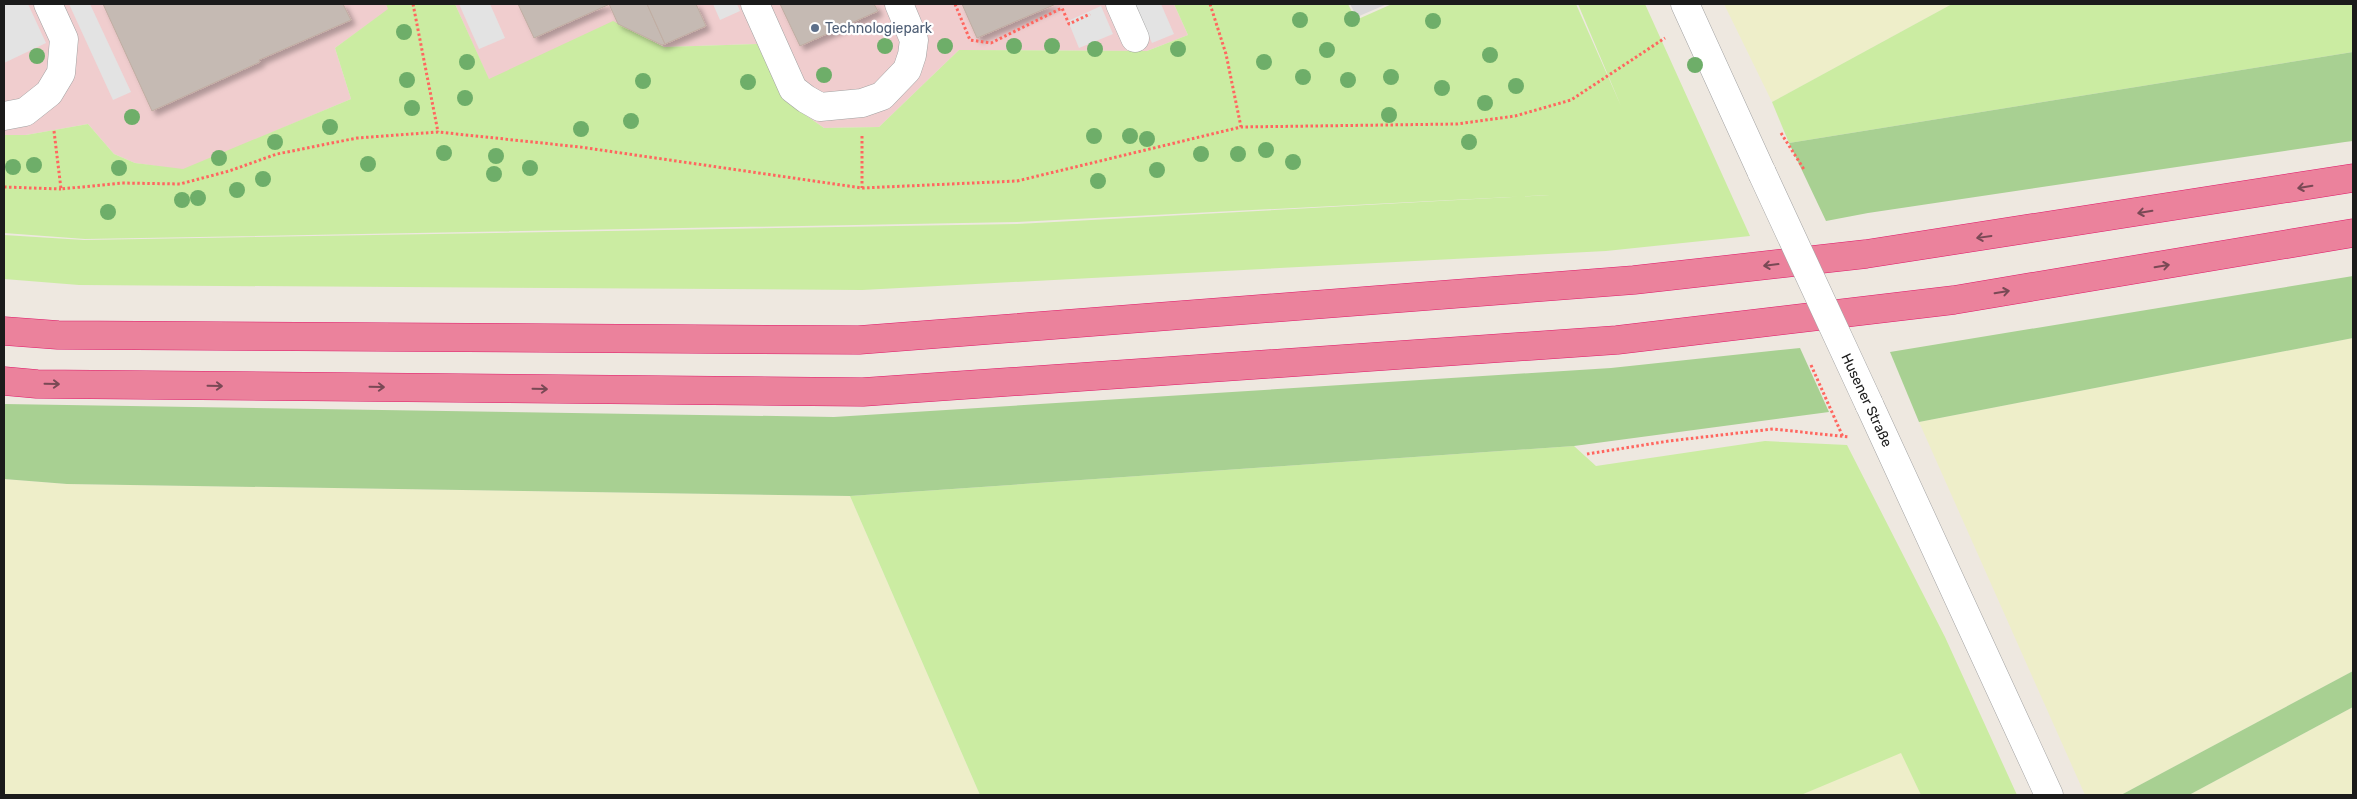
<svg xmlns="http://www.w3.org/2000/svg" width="2357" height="799" viewBox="0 0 2357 799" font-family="Rubik,sans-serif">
<defs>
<filter id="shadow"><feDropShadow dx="4.5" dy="4.5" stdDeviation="2.5" flood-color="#0004"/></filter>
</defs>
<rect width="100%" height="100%" fill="#eee8e0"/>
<!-- residential -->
<path fill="#d9d8d8" d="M1350,4H1387L1357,17Z"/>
<!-- commercial -->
<g fill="#f0cdce">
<path d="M4,4H386L389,9L335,48L351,99L183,170L135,163L114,154L88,124L26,135H4Z"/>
<path d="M455,4H1174L1188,35L1147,51L959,50L879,127L824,128L784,100L757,44L664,47L613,22L489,80Z"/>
</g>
<!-- farmland -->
<g fill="#eeeec9">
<path d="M1724,4H1952L1772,102Z"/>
<path d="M2353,338V671L2121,795H2085L1919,422Z"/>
<path d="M4,479L67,484L850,496L980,795H4Z"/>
<path d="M2353,707V795H2189Z"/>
<path d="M1901,752L1921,795H1801Z"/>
</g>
<!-- grass -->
<g fill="#cbeca2">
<path d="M386,4H455L489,79L613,21L664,47L757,44L784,100L824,128L879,127L959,50L1147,51L1188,35L1174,4H1348L1356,20L1392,4H1576L1621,106L1578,4H1645L1750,236L1606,251L862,290L79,285L4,279V235L84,240L1017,224L1550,195L1017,222L85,239L4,233V135H26L88,124L114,154L135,163L183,169L351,99L335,48L388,9Z"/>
<path d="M1952,4H2353V52L1789,143L1772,102Z"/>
<path d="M1765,441L1847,445L1945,637L2017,795H1921L1901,753L1801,795H980L850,496L1574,446L1596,466Z"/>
</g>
<!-- forest -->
<g fill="#a8d092">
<path d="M2353,52V141L2345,142L1868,213L1826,221L1789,143Z"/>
<path d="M2353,276V338L1919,422L1890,352Z"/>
<path d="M1800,348L1829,412L1574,446L850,496L67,484L4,479V404L834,417L1611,368Z"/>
<path d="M2353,671V707L2189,795H2121Z"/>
</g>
<!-- parking -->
<g fill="#e3e3e3">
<path d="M4,4H28L46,43L4,63Z"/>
<path d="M69,4H90L131,92L113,100Z"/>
<path d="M459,4H490L505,38L479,49Z"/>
<path d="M713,4H737L740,11L720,20Z"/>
<path d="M1134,4H1161L1174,34L1152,43Z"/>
<path d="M1101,6L1113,34L1079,48L1068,21Z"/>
</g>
<!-- building -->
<g fill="#c5bab3" stroke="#c0ada2" filter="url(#shadow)">
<path d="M103,4H343L351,20L259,60L260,62L152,111Z"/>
<path d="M518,4H610L534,38Z"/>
<path d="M609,4H647L665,44L662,45L618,24Z"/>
<path d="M647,4H696L706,26L665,44Z"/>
<path d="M780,4H874L878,11L800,46Z"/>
<path d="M962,4H1056L977,38Z"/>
</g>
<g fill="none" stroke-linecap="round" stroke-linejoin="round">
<!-- minor casing -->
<g stroke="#a2a2a2" stroke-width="29">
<g id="minor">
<path d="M755,4L793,89L806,99L820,107L862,103L882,96L907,70L912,55L914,40L899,4"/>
<path d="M1120,4L1135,38"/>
<path d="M1685,4L1762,173"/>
<path d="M4,116L25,112L49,93L61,73L64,39L48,4"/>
<path d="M1869,404L2049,795"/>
</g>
</g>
<!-- highway casing -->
<g stroke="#df1969" stroke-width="29">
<g id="highway">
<path d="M4,331L58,335L859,340L1634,280L1866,254L2353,178"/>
<path d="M4,381L37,384L863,392L1617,340L1954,300L2353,233"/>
</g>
</g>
<!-- path -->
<g stroke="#ff665f" stroke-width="3" stroke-dasharray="2.5 2.5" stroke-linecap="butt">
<path d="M413,4L438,132"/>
<path d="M955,4L970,40L991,43L1062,8L1069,24L1090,14"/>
<path d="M1210,4L1226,54L1241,127"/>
<path d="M54,131L61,189L122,183L180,184L229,171L277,154L357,138L438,132L580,147L862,188L1017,181L1241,127L1457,124L1515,116L1571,100L1665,38"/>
<path d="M1781,133L1805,171"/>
<path d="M862,136V188"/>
<path d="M4,187L61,189"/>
<path d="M1811,365L1843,437"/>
<path d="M1587,454L1669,441L1773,429L1849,437"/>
</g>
<!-- minor -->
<use href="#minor" stroke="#fff" stroke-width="28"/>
<!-- highway -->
<use href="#highway" stroke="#eb829c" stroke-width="28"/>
<!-- minor-bridge casing -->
<g stroke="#a2a2a2" stroke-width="29" stroke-linecap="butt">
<path id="minor-bridge" d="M1762,173L1869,404"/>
</g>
<!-- minor-bridge -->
<use href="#minor-bridge" stroke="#fff" stroke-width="28"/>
</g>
<!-- trees -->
<g fill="#6eae69">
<circle cx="1352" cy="19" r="8"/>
<circle cx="1300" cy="20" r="8"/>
<circle cx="1433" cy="21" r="8"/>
<circle cx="404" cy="32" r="8"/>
<circle cx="885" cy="46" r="8"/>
<circle cx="945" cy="46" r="8"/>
<circle cx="1014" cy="46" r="8"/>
<circle cx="1052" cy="46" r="8"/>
<circle cx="1095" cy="49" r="8"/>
<circle cx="1178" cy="49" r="8"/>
<circle cx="1327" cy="50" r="8"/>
<circle cx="1490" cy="55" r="8"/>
<circle cx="37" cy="56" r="8"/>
<circle cx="467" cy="62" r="8"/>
<circle cx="1264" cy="62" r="8"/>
<circle cx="1695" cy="65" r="8"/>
<circle cx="824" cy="75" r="8"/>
<circle cx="1303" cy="77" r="8"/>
<circle cx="1391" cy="77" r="8"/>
<circle cx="407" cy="80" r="8"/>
<circle cx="1348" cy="80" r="8"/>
<circle cx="643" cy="81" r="8"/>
<circle cx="748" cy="82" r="8"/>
<circle cx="1516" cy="86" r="8"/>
<circle cx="1442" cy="88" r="8"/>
<circle cx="465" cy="98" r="8"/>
<circle cx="1485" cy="103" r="8"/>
<circle cx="412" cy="108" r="8"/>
<circle cx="1389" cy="115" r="8"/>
<circle cx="132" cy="117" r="8"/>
<circle cx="631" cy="121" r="8"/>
<circle cx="330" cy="127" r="8"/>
<circle cx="581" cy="129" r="8"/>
<circle cx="1094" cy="136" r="8"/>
<circle cx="1130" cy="136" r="8"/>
<circle cx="1147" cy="139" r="8"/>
<circle cx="275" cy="142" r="8"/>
<circle cx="1469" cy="142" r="8"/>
<circle cx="1266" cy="150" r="8"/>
<circle cx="444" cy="153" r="8"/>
<circle cx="1201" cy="154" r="8"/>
<circle cx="1238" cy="154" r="8"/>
<circle cx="496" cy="156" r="8"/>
<circle cx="219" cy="158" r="8"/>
<circle cx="1293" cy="162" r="8"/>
<circle cx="368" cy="164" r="8"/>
<circle cx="34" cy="165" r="8"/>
<circle cx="13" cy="167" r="8"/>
<circle cx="119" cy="168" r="8"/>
<circle cx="530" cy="168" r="8"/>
<circle cx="1157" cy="170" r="8"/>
<circle cx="494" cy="174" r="8"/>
<circle cx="263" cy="179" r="8"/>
<circle cx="1098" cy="181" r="8"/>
<circle cx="237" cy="190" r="8"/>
<circle cx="198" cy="198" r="8"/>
<circle cx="182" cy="200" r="8"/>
<circle cx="108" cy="212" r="8"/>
</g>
<!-- one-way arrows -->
<defs><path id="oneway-shaft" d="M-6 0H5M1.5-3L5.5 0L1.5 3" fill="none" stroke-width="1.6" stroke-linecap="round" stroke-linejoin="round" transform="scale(1.25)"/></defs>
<g stroke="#794955">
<use href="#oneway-shaft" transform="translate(2305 187) rotate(171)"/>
<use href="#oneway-shaft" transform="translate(2145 212) rotate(171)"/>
<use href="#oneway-shaft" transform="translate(1984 237) rotate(172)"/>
<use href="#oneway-shaft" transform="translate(1771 265) rotate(173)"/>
<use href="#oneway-shaft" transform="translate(2162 266) rotate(-9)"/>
<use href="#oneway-shaft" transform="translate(2002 292) rotate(-9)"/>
<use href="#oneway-shaft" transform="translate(52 384) rotate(1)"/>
<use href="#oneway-shaft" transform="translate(215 386) rotate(1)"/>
<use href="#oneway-shaft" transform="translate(377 387) rotate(1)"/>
<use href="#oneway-shaft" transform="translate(540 389) rotate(1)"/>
</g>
<!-- markers -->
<circle fill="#5c6f8a" stroke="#fff" stroke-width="2" cx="815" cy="28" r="5"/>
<g text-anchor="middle" stroke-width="4.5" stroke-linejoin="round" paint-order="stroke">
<!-- service labels -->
<g font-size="14" fill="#4e5e75" stroke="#fff" text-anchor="start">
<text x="825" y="33">Technologiepark</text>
</g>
<!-- street labels -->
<g font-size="14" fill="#1b1b1b" stroke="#fff">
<text transform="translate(1867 400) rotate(65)" y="5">Husener Straße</text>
</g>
</g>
<!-- border -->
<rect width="2357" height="799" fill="none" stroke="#1b1b1b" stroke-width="10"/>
</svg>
